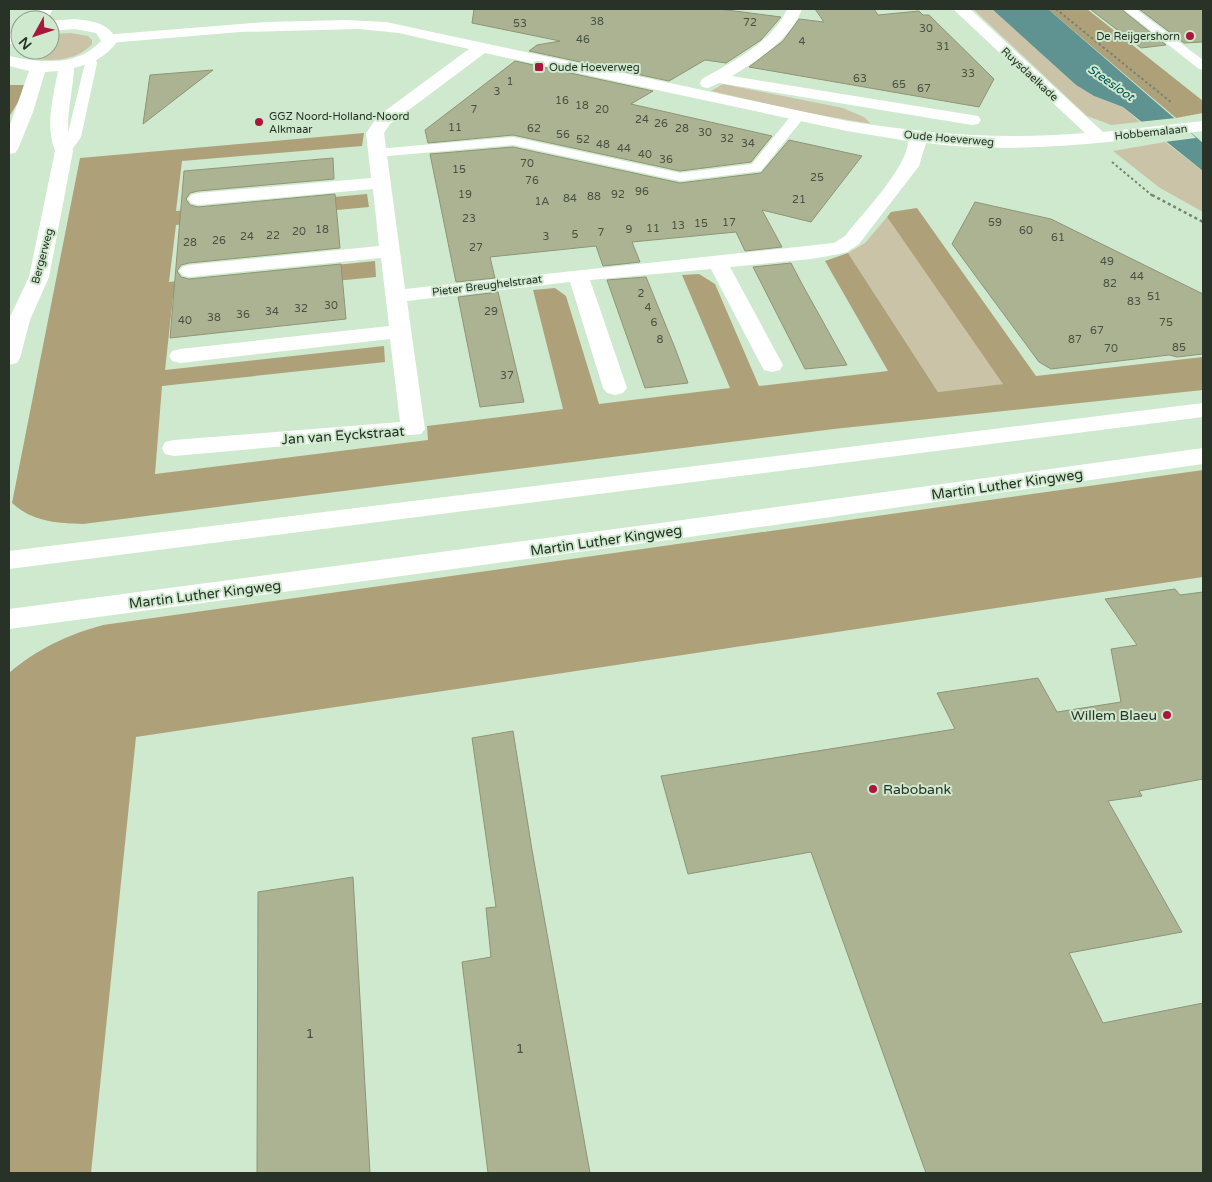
<svg xmlns="http://www.w3.org/2000/svg" width="1212" height="1182" viewBox="0 0 1212 1182" font-family="'Varela Round',sans-serif">
<rect width="100%" height="100%" fill="#cfe9ce"/>
<!-- green -->
<g fill="#cbc3a7">
<path d="M973,9H992L1076,85L1094,96L1123,107L1140,122L1111,125L1087,116Z"/>
<path d="M71,33L88,36L92,40V44C78,61 50,62 30,58L23,50H50V34Z"/>
<path d="M723,84L843,108L864,117L871,124L803,112L711,91Z"/>
<path d="M1165,142L1203,171V212L1160,188L1113,151Z"/>
<path d="M887,217L1004,384L938,392L848,253L865,243Z"/>
</g>
<!-- forest -->
<g fill="#aea17a">
<path d="M1048,9H1087L1203,101V113L1176,118Z"/>
<path d="M9,85H24L20,99L9,117Z"/>
<path d="M364,133L362,146L182,161L176,211L367,194L369,207L176,225L169,282L375,261L376,277L173,297L165,370L384,346L385,362L162,386L155,474L428,440L427,426L563,409L533,290L555,288L566,296L599,404L730,388L682,275L699,274L715,284L759,386L888,371L825,261L848,253L938,392L1003,384L887,217L891,212L917,208L1036,376L1203,357V390L834,429L83,524C56,523 33,522 12,503L80,158Z"/>
<path d="M1203,470V577L136,737L91,1173H9V673C37,649 67,635 103,625Z"/>
</g>
<!-- water -->
<path fill="#5f9392" d="M992,9H1048L1203,143V171L1123,107L1094,96L1076,85Z"/>
<!-- pier -->
<path fill="#cfe9ce" d="M1176,118L1196,138L1164,142L1138,122Z"/>
<!-- building -->
<g fill="#acb393" stroke="#8e9575">
<path d="M474,9H719L781,17L761,40L726,63L705,60L669,81L529,51L537,45L560,41L472,23Z"/>
<path d="M815,9H874L878,15L919,11L923,15H929L994,79L979,107L749,67L783,41L799,19L824,22Z"/>
<path d="M1090,9H1121L1166,45L1141,48Z"/>
<path d="M1139,9H1203V42L1184,43Z"/>
<path d="M515,61L653,91L631,104L772,136L751,162L680,171L513,135L428,143L425,130Z"/>
<path d="M213,70L143,124L150,75Z"/>
<path d="M789,140L862,156L811,222L762,210L782,247L745,251L736,232L632,242L640,262L603,266L596,246L490,257L495,278L456,282L430,154L513,147L680,183L761,173Z"/>
<path d="M333,158L334,179L198,191L190,193L186,199L190,205L198,207L335,194L340,248L189,263L181,265L177,271L181,277L189,279L341,264L346,319L170,338L184,171Z"/>
<path d="M975,202L1051,219L1203,294V354L1177,357L1169,355L1051,369L1039,362L952,244Z"/>
<path d="M791,263L802,284L847,365L805,369L753,267Z"/>
<path d="M646,277L675,348L688,383L645,388L607,280Z"/>
<path d="M498,292L524,402L480,407L458,297Z"/>
<path d="M1175,589L1180,595L1203,592V779L1139,791L1142,796L1108,801L1182,932L1069,953L1103,1023L1203,1003V1173H926L811,852L688,874L661,776L955,729L937,693L1038,678L1057,712L1121,702L1111,649L1137,645L1105,599Z"/>
<path d="M513,731L532,850L590,1173H488L462,962L491,957L486,908L496,907L472,738Z"/>
<path d="M353,877L370,1173H257L258,892Z"/>
</g>
<g fill="none" stroke-linecap="round" stroke-linejoin="round">
<!-- path-far1 -->
<g stroke="#738572" stroke-width="2" stroke-dasharray="2.5 2.5" stroke-linecap="butt">
<path d="M1056,9L1172,103"/>
<path d="M1112,162L1154,197"/>
</g>
<!-- path -->
<path stroke="#738572" stroke-width="2.5" stroke-dasharray="3 3" stroke-linecap="butt" d="M1152,195L1203,222"/>
<!-- lane -->
<g fill="#fff" fill-rule="evenodd">
<path d="M41,9H53L47,20H35Z"/>
<path d="M1123,9H1136L1203,60V70L1199,69Z"/>
<path d="M90,53L94,54L97,63L81,137L69,154H59L57,151L67,137L85,63L84,57Z"/>
<path d="M799,111L806,115L761,171L680,181L513,145L377,157L370,153L377,149L513,137L680,173L752,164L794,112Z"/>
</g>
<!-- street -->
<g fill="#fff" fill-rule="evenodd">
<path d="M787,9H802C790,40 759,59 732,76L972,115L978,116L981,120L978,124L972,125L719,83L708,88L702,87L700,83L702,79C732,62 773,42 787,9Z"/>
<path d="M953,9H970L1103,132L1203,121V131C1112,142 1018,155 926,143L919,166L859,244L847,252L840,254L811,259L730,267L783,365L780,370L772,372L764,370L761,365L711,269L590,280L627,388L623,393L615,395L607,393L603,388L570,282L407,301L425,429L421,434L174,456L165,454L162,448L165,442L174,440L400,422L390,339L180,363L172,361L169,356L172,351L180,349L389,326L381,258L189,277L182,275L179,271L182,267L189,265L379,246L373,189L198,205L191,203L188,199L191,195L198,193L371,178L366,133L378,116L469,49L399,33L359,29L240,32L109,43L103,41L101,38L103,35L266,22L346,20L386,22L847,121C930,134 1000,140 1085,133ZM485,53L847,131L908,141C908,167 862,214 845,236L834,243L405,289L384,133L390,124Z"/>
</g>
<!-- secondary -->
<g fill="#fff" fill-rule="evenodd">
<path d="M75,19C93,21 111,23 117,42C106,57 91,64 74,68C73,97 62,123 73,151L49,277L30,320L20,358L17,363L9,365V319L29,277L55,151C45,125 53,98 58,71L45,72L33,112L18,149L15,153L9,154V128L29,71L9,66V56C40,63 77,67 101,41L96,33L75,29L50,31V21Z"/>
<path d="M20,29V40L9,45V34Z"/>
</g>
<!-- highway -->
<g fill="#fff" fill-rule="evenodd">
<path d="M1203,403V417L9,569V551Z"/>
<path d="M1203,448V464L668,540L9,629V609L668,522Z"/>
</g>
</g>
<!-- markers -->
<g fill="#ac163c" stroke="#cfe9ce" stroke-width="2">
<circle cx="1190" cy="36" r="5"/>
<rect x="534" y="62" width="10" height="10" rx="2.5"/>
<circle cx="259" cy="122" r="5"/>
<circle cx="1167" cy="715" r="5"/>
<circle cx="873" cy="789" r="5"/>
</g>
<g text-anchor="middle" stroke-width="4" stroke-linejoin="round" paint-order="stroke">
<!-- number labels -->
<g font-size="11" fill="#495242">
<text x="597" y="25">38</text>
<text x="750" y="26">72</text>
<text x="520" y="27">53</text>
<text x="926" y="32">30</text>
<text x="583" y="43">46</text>
<text x="802" y="45">4</text>
<text x="943" y="50">31</text>
<text x="968" y="77">33</text>
<text x="860" y="82">63</text>
<text x="510" y="85">1</text>
<text x="899" y="88">65</text>
<text x="924" y="92">67</text>
<text x="497" y="95">3</text>
<text x="562" y="104">16</text>
<text x="582" y="109">18</text>
<text x="474" y="113">7</text>
<text x="602" y="113">20</text>
<text x="642" y="123">24</text>
<text x="661" y="127">26</text>
<text x="455" y="131">11</text>
<text x="534" y="132">62</text>
<text x="682" y="132">28</text>
<text x="705" y="136">30</text>
<text x="563" y="138">56</text>
<text x="727" y="142">32</text>
<text x="583" y="143">52</text>
<text x="748" y="147">34</text>
<text x="603" y="148">48</text>
<text x="624" y="152">44</text>
<text x="645" y="158">40</text>
<text x="666" y="163">36</text>
<text x="527" y="167">70</text>
<text x="459" y="173">15</text>
<text x="817" y="181">25</text>
<text x="532" y="184">76</text>
<text x="642" y="195">96</text>
<text x="465" y="198">19</text>
<text x="618" y="198">92</text>
<text x="594" y="200">88</text>
<text x="570" y="202">84</text>
<text x="799" y="203">21</text>
<text x="542" y="205">1A</text>
<text x="469" y="222">23</text>
<text x="729" y="226">17</text>
<text x="995" y="226">59</text>
<text x="701" y="227">15</text>
<text x="678" y="229">13</text>
<text x="653" y="232">11</text>
<text x="322" y="233">18</text>
<text x="629" y="233">9</text>
<text x="1026" y="234">60</text>
<text x="299" y="235">20</text>
<text x="601" y="236">7</text>
<text x="575" y="238">5</text>
<text x="273" y="239">22</text>
<text x="247" y="240">24</text>
<text x="546" y="240">3</text>
<text x="1058" y="241">61</text>
<text x="219" y="244">26</text>
<text x="190" y="246">28</text>
<text x="476" y="251">27</text>
<text x="1107" y="265">49</text>
<text x="1137" y="280">44</text>
<text x="1110" y="287">82</text>
<text x="641" y="297">2</text>
<text x="1154" y="300">51</text>
<text x="1134" y="305">83</text>
<text x="331" y="309">30</text>
<text x="648" y="311">4</text>
<text x="301" y="312">32</text>
<text x="272" y="315">34</text>
<text x="491" y="315">29</text>
<text x="243" y="318">36</text>
<text x="214" y="321">38</text>
<text x="185" y="324">40</text>
<text x="654" y="326">6</text>
<text x="1166" y="326">75</text>
<text x="1097" y="334">67</text>
<text x="660" y="343">8</text>
<text x="1075" y="343">87</text>
<text x="1179" y="351">85</text>
<text x="1111" y="352">70</text>
<text x="507" y="379">37</text>
</g>
<!-- far-poi labels -->
<g font-size="11" fill="#283227" stroke="#cfe9ce" text-anchor="start">
<text x="1180" y="40" text-anchor="end">De Reijgershorn</text>
<text x="549" y="71">Oude Hoeverweg</text>
<text x="269" y="120">GGZ Noord-Holland-Noord<tspan x="269" dy="13">Alkmaar</tspan></text>
</g>
<!-- far-street labels -->
<g font-size="11" fill="#283227" stroke="#cfe9ce">
<text transform="translate(1030 74) rotate(43)" y="4">Ruysdaelkade</text>
<text transform="translate(1151 132) rotate(-6)" y="4">Hobbemalaan</text>
<text transform="translate(949 138) rotate(5)" y="4">Oude Hoeverweg</text>
<text transform="translate(42 256) rotate(-75)" y="4">Bergerweg</text>
<text transform="translate(487 285) rotate(-7)" y="4">Pieter Breughelstraat</text>
</g>
<!-- far-water labels -->
<g font-size="12" font-style="italic" fill="#025354" stroke="#cfe9ce">
<text transform="translate(1111 83) rotate(35)" y="4">Steesloot</text>
</g>
<!-- street labels -->
<g font-size="14" fill="#283227" stroke="#cfe9ce">
<text transform="translate(343 435) rotate(-4)" y="5">Jan van Eyckstraat</text>
<text transform="translate(1007 484) rotate(-8)" y="5">Martin Luther Kingweg</text>
<text transform="translate(606 540) rotate(-8)" y="5">Martin Luther Kingweg</text>
<text transform="translate(205 594) rotate(-7)" y="5">Martin Luther Kingweg</text>
</g>
<!-- poi labels -->
<g font-size="14" fill="#283227" stroke="#cfe9ce" text-anchor="end">
<text x="1157" y="720">Willem Blaeu</text>
<text x="883" y="794" text-anchor="start">Rabobank</text>
</g>
<!-- near-number labels -->
<g font-size="14" fill="#495242">
<text x="310" y="1038">1</text>
<text x="520" y="1053">1</text>
</g>
</g>
<!-- border -->
<rect width="1212" height="1182" fill="none" stroke="#283227" stroke-width="20"/>
<!-- north arrow -->
<g transform="translate(35 35) rotate(230)"><circle r="24" fill="#cfe9ce" stroke="#8ca08b"/>
<path d="M0-4L9 19L0 12L-9 19Z" fill="#ac163c"/>
<text y="-8" font-size="14" font-weight="bold" text-anchor="middle" fill="#283227">N</text>
</g>
</svg>
